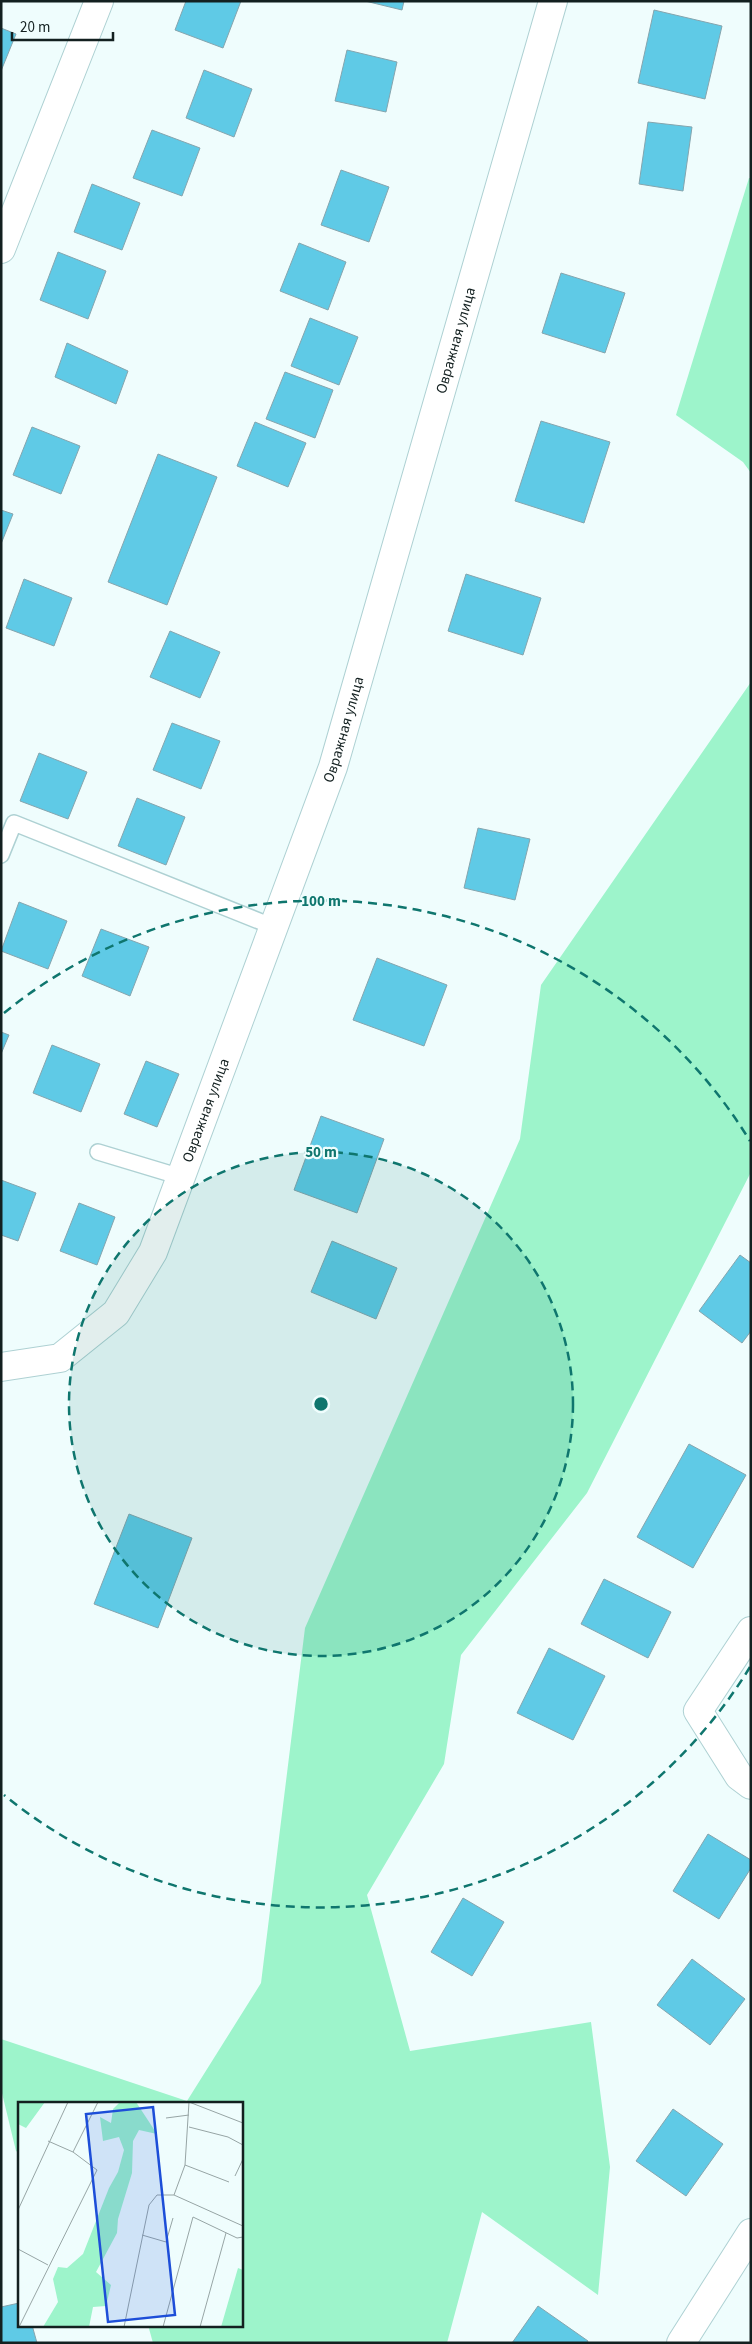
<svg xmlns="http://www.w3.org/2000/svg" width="752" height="2344" viewBox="0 0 752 2344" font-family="'Source Sans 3',sans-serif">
<rect width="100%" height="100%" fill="#effdfd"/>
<!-- green -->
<g fill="#9df4cb">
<path d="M749,178H751V473L743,462L676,415Z"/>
<path d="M751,682V1172L587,1493L461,1655L444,1764L367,1895L410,2051L591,2022L610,2167L598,2295L482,2212L447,2343H153L148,2325H241V2103H19V2153L16,2151L1,2089V2039L187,2101L261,1983L305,1628L520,1139L541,985Z"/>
</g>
<!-- building -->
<g fill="#5fcae6" stroke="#85a5ae">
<path d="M186,1H241L223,48L175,30Z"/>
<path d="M365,1H404L402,10Z"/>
<path d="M654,10L722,26L705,99L638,83Z"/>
<path d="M1,28L16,34L1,71Z"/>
<path d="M347,50L397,62L386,112L335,101Z"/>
<path d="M204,70L252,89L234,137L186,118Z"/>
<path d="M648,122L692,127L683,191L639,184Z"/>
<path d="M152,130L200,148L182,196L133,178Z"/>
<path d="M341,170L389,187L369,242L321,225Z"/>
<path d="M92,184L140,203L122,250L74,232Z"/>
<path d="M299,243L346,262L328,310L280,291Z"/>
<path d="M58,252L106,271L88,319L40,300Z"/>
<path d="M561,273L625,293L605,353L542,333Z"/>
<path d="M310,318L358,337L339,385L291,366Z"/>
<path d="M67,343L128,371L116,404L55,377Z"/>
<path d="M285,372L333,390L315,438L266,419Z"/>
<path d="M541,421L610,442L584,523L515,501Z"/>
<path d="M255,422L306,443L288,487L237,466Z"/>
<path d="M32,427L80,446L61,494L13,475Z"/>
<path d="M158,454L217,477L167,605L108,582Z"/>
<path d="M1,510L13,514L1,544Z"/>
<path d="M466,574L541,598L523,655L448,631Z"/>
<path d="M24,579L72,598L54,646L6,628Z"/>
<path d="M170,631L220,652L200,698L150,677Z"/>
<path d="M172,723L220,741L201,789L153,770Z"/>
<path d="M39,753L87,772L68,819L20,801Z"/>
<path d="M137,798L185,817L166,865L118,846Z"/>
<path d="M478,828L530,839L515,900L464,888Z"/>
<path d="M19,902L67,921L48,969L1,951Z"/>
<path d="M101,929L149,947L130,996L82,976Z"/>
<path d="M377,958L447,985L424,1046L353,1020Z"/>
<path d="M1,1032L9,1035L1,1054Z"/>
<path d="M52,1045L100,1064L81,1112L33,1093Z"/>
<path d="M146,1061L179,1074L157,1127L124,1114Z"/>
<path d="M321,1116L384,1139L357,1213L294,1190Z"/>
<path d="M1,1180L36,1193L18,1241L1,1235Z"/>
<path d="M79,1203L115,1217L97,1265L60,1251Z"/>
<path d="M332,1241L397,1268L376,1319L311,1292Z"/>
<path d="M740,1255L751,1263V1331L742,1343L699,1311Z"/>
<path d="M689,1444L746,1475L693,1568L637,1537Z"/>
<path d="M129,1514L192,1538L158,1628L94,1604Z"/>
<path d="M604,1579L671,1612L648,1658L581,1624Z"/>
<path d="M549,1648L605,1676L573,1740L517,1713Z"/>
<path d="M708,1834L751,1860V1868L719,1919L673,1891Z"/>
<path d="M463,1898L504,1922L472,1976L431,1952Z"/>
<path d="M692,1959L745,1999L710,2045L657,2005Z"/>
<path d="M673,2109L723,2144L686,2196L636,2161Z"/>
<path d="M19,2303V2325H32L37,2343H1V2307Z"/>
<path d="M538,2306L588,2341L587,2343H512Z"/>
</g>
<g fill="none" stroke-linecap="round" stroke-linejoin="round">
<!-- service casing -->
<g stroke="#aed1d3" stroke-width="18">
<g id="service">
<path d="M1,855L14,823L274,927"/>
<path d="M98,1152L181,1177"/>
</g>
</g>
<!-- minor casing -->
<g stroke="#aed1d3" stroke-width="30">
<g id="minor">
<path d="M1,249L99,1"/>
<path id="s1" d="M1,1367L60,1358L116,1313L153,1252L333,767L553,1"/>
<path d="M751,1631L698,1711L739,1776L751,1785"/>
<path d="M681,2343L751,2233"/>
</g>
</g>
<!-- service -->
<use href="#service" stroke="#fff" stroke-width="15"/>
<!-- minor -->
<use href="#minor" stroke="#fff" stroke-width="28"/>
</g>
<!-- distance rings -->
<circle cx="321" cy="1404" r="252" fill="#0f766e" fill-opacity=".12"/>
<g fill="none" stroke="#0f766e" stroke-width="2.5" stroke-dasharray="9 6">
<circle cx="321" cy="1404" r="252"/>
<path d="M750 1667A503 503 0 0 1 4 1795M4 1013A503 503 0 0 1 750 1141"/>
</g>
<g text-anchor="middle" stroke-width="4.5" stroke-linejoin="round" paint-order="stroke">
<!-- street labels -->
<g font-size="15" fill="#132020" stroke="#effdfd">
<text dy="5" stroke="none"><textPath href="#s1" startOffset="1164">Овражная улица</textPath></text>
<text dy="5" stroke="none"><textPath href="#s1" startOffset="759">Овражная улица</textPath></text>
<text dy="5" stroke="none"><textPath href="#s1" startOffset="354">Овражная улица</textPath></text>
</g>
</g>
<!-- overview -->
<g transform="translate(18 2102)">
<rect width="225" height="225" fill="#effdfd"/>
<path d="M0,0H27L8,26L0,22ZM102,0H118L139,32L121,28L115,39L114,71L100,117L99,131L78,170L93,183L88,204L75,205L71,225H25L40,200L35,177L40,165L49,166L65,152L91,86L100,70L106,48L101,35L85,39L82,15L93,21L95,7ZM220,166L225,168V225H203Z" fill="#9df4cb"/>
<path fill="none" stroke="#97a5a5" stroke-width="1" d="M171,0L225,21M148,16L171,13M171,25L210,35L225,43M55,50L80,0M167,63L211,80M217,74L225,57M156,93L225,124M0,108L50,0M124,133L148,140L155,116M0,147L30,163M1,225L79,68L55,50L30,39M106,225L131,103L139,93H156L167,63L171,0M145,225L175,115L219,136L225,135M182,225L208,131"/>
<path fill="#1d4ed8" fill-opacity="0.15" stroke="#1d4ed8" stroke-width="2.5" d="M135,5L157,213L90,220L68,12Z"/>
<rect width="225" height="225" fill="none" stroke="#132020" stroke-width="2.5"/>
</g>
<circle cx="321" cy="1404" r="8" fill="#0f766e" stroke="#effdfd" stroke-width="2.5"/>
<g font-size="15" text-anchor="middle" font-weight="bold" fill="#0f766e" stroke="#effdfd" stroke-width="4.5" stroke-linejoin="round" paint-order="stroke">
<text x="321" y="906">100 m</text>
<text x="321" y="1157">50 m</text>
</g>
<!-- border -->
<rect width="752" height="2344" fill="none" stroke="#132020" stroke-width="5"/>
<!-- scale -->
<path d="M12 32v8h101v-8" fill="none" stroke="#132020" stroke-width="2.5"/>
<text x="20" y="32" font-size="15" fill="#132020" stroke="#effdfd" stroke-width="4" paint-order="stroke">20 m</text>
</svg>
